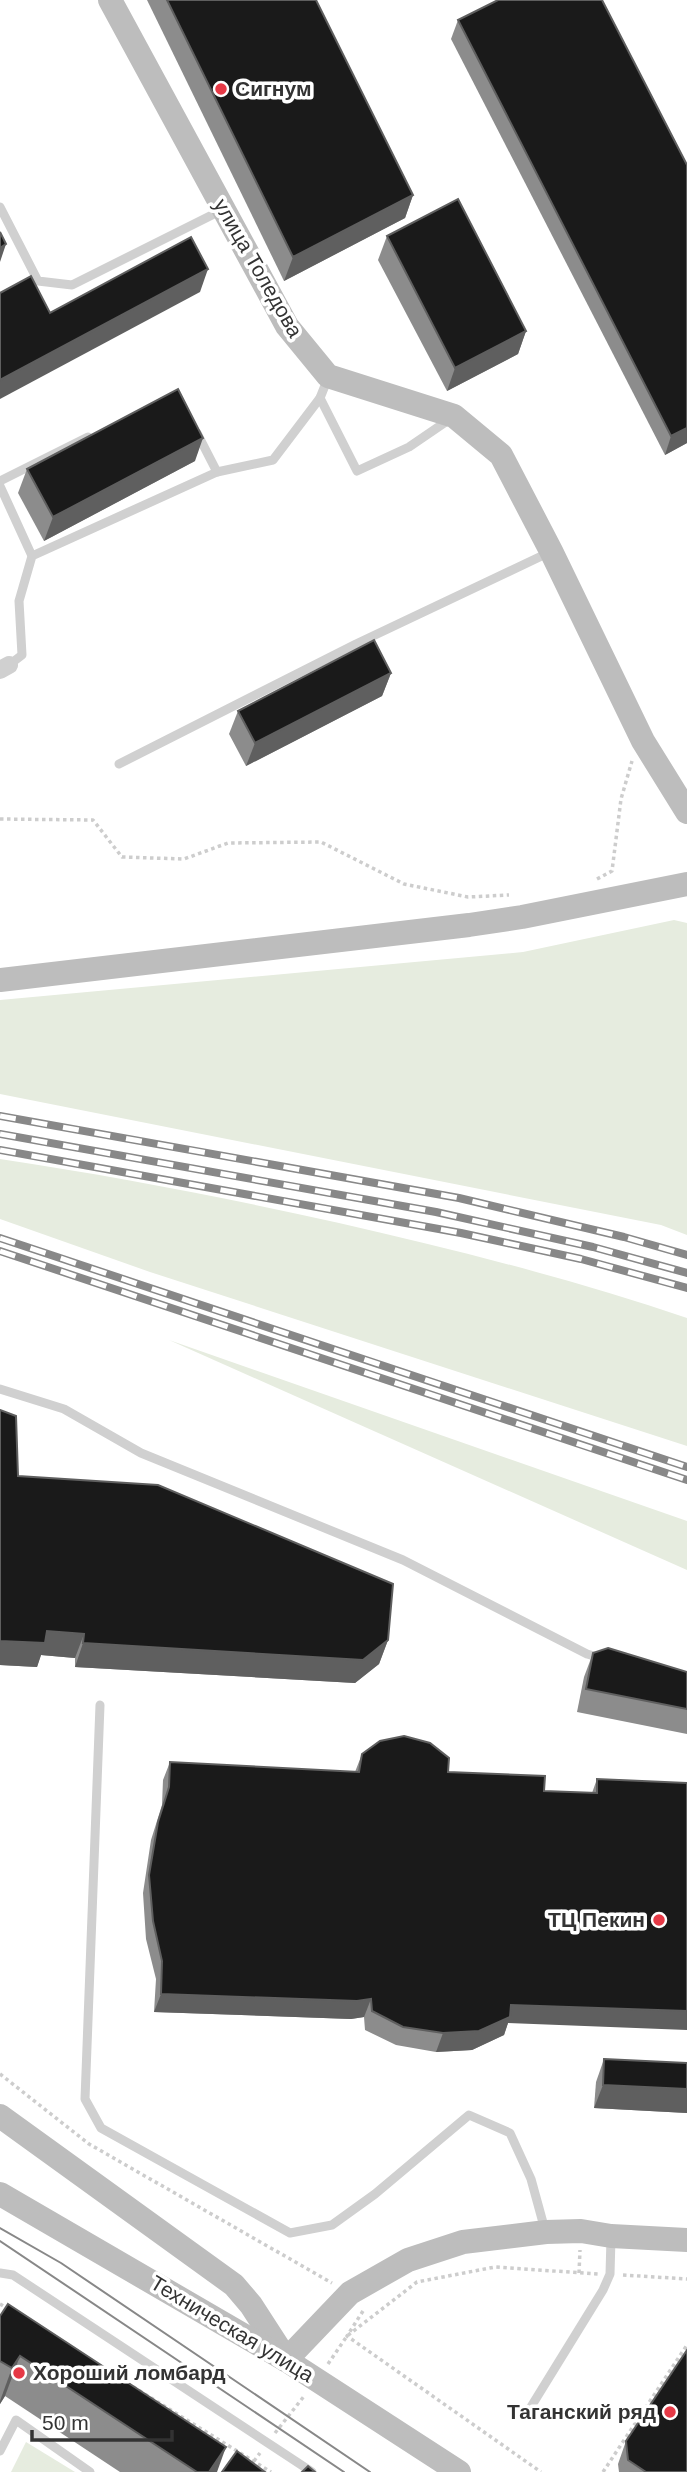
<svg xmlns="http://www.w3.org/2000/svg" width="687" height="2472" viewBox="0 0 687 2472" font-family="Arial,sans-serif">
<rect width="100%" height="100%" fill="#fff"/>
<!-- green -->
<g fill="#e6ecdf">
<path d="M674,920L687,923V1235L661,1225L0,1094V1000L523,952Z"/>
<path d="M0,1159C114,1176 227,1198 339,1223C456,1250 573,1279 687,1318V1446L150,1272L0,1219Z"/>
<path d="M169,1340L687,1521V1570Z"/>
<path d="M26,2442L75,2472H11Z"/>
</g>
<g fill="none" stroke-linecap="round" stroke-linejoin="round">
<!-- path -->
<g stroke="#cdcdcd" stroke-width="3.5" stroke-dasharray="3.5 3.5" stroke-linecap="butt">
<path d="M0,819L93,820L122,857L184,859L228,843L321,842L404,884L468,897L509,895"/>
<path d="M597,879L612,871L621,799L632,761"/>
<path d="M0,2074L89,2144L332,2283"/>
<path d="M579,2273L580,2250"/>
<path d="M623,2275L687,2279"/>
<path d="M0,2304L8,2309"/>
<path d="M363,2311L347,2336L541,2472"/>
<path d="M328,2364L347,2336L417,2282L495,2267L598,2274"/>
<path d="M127,2383L271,2472"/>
<path d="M275,2433L305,2395"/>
<path d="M254,2461L260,2453"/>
<path d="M603,2472L687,2345"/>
</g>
<!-- lane -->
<g stroke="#d0d0d0" stroke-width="9">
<path d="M0,207L38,281L72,285L222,210"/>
<path d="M320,398L357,471L409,447L450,419"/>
<path d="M197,433L217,472"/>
<path d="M0,481L88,437"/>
<path d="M0,486L32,556"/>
<path d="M9,665L22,655L19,601L32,556L217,472L273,460L320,398L328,378"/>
<path d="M119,764L356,644L550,552"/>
<path d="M0,1389L64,1409L141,1453L403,1560L587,1654L601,1658"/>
<path d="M100,1705L85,2099L101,2128L290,2233L332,2225L375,2194L469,2115L510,2133L531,2179L545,2230"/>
<path d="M0,2273L13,2275L312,2472"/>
<path d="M529,2410L603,2290L610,2274L611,2238"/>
<path d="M0,2451L16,2420L90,2472"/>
</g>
<!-- street -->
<path stroke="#d0d0d0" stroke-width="18" d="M0,670L9,665"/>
<!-- secondary -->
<g stroke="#bdbdbd" stroke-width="24">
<path d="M110,0L287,326L328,376L454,416L501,455L551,551L643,741L687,812"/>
<path d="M0,980L469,925L522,917L687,884"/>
<path d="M0,2116L234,2285L251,2305L284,2356"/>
<path d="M0,2194L286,2360L459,2472"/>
<path d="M286,2360L350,2293L408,2260L463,2242L546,2232L581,2231L611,2236L687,2240"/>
</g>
<!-- tram -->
<g stroke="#888" stroke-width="2">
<path d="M0,2228L61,2263L370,2472"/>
<path d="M0,2241L344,2472"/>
</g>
<!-- rail casing -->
<g stroke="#888" stroke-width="8">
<g id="rail">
<path d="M0,1116L459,1198L624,1237L687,1255"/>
<path d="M0,1134L436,1212L593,1247L687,1273"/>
<path d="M0,1150L461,1233L581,1259L687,1288"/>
<path d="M0,1238L687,1467"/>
<path d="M0,1251L687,1480"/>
</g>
</g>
<!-- rail -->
<use href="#rail" stroke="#fff" stroke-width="5" stroke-dasharray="16" stroke-linecap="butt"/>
</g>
<!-- wall -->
<g fill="#8c8c8c">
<path d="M147,0H316L413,195L405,218L284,281Z"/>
<path d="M458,20L687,443L665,455L451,39Z"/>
<path d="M387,236L526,331L518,354L447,391L378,260Z"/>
<path d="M195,461L44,541L18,493L27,469Z"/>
<path d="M391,673L382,696L246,766L229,734L238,711Z"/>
<path d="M0,1410L18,1476L388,1640L379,1664L355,1683L75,1667V1658L41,1655L37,1667L0,1665Z"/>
<path d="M593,1653L687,1672V1734L577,1712L584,1677Z"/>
<path d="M362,1754L544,1791L592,1793L597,1779L687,1783L508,2023L504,2035L472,2050L436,2052L396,2045L365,2030L364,2017L351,2019L154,2012L156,1979L146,1939L143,1893L151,1840L162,1805L163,1780L170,1762L355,1772Z"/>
<path d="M604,2059L687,2063V2113L594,2108L596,2082Z"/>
<path d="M0,2316L217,2472H120L5,2396L0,2404Z"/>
<path d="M626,2441L687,2472H619L618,2464Z"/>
</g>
<!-- shaded-wall -->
<g fill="#5f5f5f">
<path d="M413,195L405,218L284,281L293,257Z"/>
<path d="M6,244L0,262V248Z"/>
<path d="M208,269L200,292L0,399V380Z"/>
<path d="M526,331L518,354L447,391L455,368Z"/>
<path d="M687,428V443L665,455L671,436Z"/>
<path d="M203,438L195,461L44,541L53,517Z"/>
<path d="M391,673L382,696L246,766L255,743Z"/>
<path d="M47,1631L84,1634L75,1658L41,1655L37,1667L0,1665V1641Z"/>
<path d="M388,1640L379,1664L355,1683L75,1667L83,1643Z"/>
<path d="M161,1994L371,1999L364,2017L351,2019L154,2012Z"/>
<path d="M511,2005L687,2011V2030L508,2023L504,2035L472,2050L436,2052L443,2033Z"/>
<path d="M603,2085L687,2089V2113L594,2108Z"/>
<path d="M20,2356L5,2396L0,2404V2401L12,2368Z"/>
<path d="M226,2447L217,2472H209Z"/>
</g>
<!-- building -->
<g fill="#1a1a1a" stroke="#5f5f5f" stroke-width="2">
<path d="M167,0H316L413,195L293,257Z"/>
<path d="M498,0H602L687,165V428L671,436L458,20Z"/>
<path d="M458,199L526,331L455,368L387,236Z"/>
<path d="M0,232L6,244L0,248Z"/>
<path d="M191,237L208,269L0,380V293L31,276L50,313Z"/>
<path d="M178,389L203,438L53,517L27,469Z"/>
<path d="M374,640L391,673L255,743L238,711Z"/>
<path d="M0,1410L16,1416L18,1476L158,1485L393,1584L388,1640L363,1660L83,1643L84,1634L47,1631L45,1643L0,1641Z"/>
<path d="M608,1648L687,1672V1709L586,1689L593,1653Z"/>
<path d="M404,1736L430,1743L449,1758L448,1772L545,1776L544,1791L597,1793V1779L687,1783V2011L511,2005L510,2017L479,2031L443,2033L403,2027L372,2011L371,1999L357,2001L161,1994L162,1961L153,1921L149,1875L158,1822L169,1787L170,1762L359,1772L362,1754L380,1741Z"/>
<path d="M604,2059L687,2063V2089L603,2085Z"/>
<path d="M8,2304L226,2447L209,2472H197L20,2356L12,2368L0,2361V2316Z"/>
<path d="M687,2350V2472H646L628,2460L626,2441Z"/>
<path d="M237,2451L265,2472H222Z"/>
<path d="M308,2466L315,2472H302Z"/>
</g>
<!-- markers -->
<g fill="#e63946" stroke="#fff" stroke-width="2.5">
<circle cx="221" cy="89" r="7"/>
<circle cx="659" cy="1920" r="7"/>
<circle cx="19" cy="2373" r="7"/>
<circle cx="670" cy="2412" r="7"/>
</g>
<g text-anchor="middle" stroke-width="7" stroke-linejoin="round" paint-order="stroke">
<!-- poi labels -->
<g font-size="21" font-weight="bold" fill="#333" stroke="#fff" text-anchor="start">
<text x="235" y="96">Сигнум</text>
<text x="645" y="1927" text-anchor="end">ТЦ Пекин</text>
<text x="33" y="2380">Хороший ломбард</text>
<text x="656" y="2419" text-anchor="end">Таганский ряд</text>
</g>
<!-- street labels -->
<g font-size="21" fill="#333" stroke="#fff">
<text transform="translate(258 268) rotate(60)" y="7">улица Толедова</text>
<text transform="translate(232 2329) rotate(31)" y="7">Техническая улица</text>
</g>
</g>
<!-- scale -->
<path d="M32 2430v10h140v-10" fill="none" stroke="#333333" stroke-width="3.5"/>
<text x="42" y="2430" font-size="21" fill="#333333" stroke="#ffffff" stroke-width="5" paint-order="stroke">50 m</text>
</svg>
